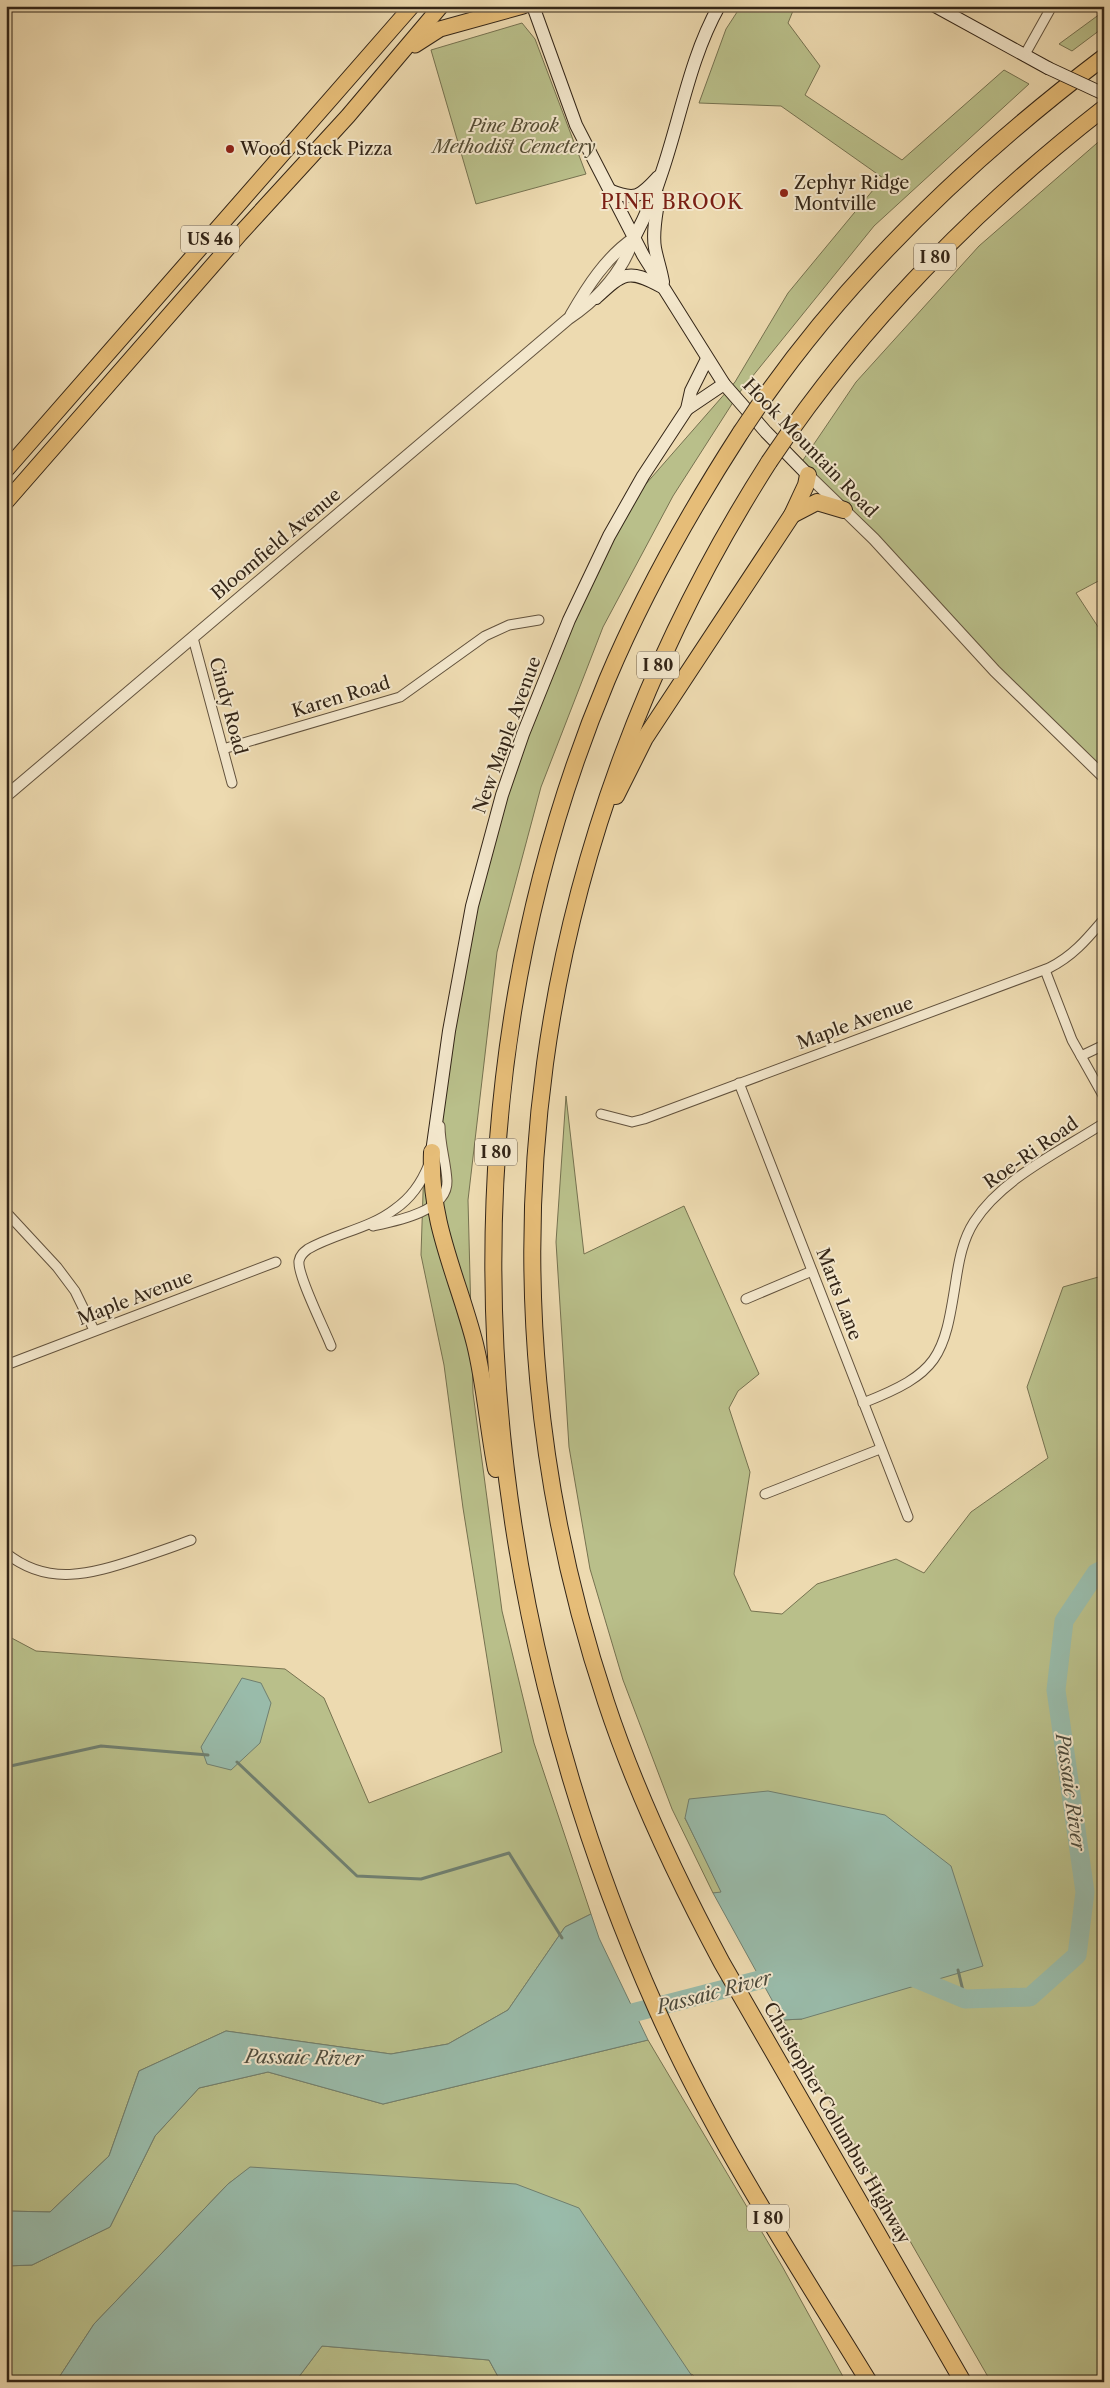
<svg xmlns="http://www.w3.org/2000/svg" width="1110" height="2388" viewBox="0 0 1110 2388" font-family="'Libre Caslon Text',serif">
<rect width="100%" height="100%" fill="#eddab0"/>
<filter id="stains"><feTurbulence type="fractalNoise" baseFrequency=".004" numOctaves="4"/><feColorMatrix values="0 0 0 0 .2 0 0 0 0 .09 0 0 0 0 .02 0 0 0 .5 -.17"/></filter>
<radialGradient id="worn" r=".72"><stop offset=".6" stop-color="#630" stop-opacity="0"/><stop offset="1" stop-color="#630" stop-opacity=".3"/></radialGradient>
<!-- green -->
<g fill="#b9bf8a" stroke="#767250">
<path d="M741,6H795L788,23L820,66L805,95L902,160L1004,70L1029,84L874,226L739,393L673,496L603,627L541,787L497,952L468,1200L473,1393L502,1611L534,1743L591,1914L565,1927L508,2010L448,2044L391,2054L226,2031L139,2071L109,2156L50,2212L6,2211V1635L36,1651L285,1669L324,1698L369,1803L502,1752L463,1508L444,1365L421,1255L424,1163L454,990L523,730L624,509L735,382L788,293L883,178L781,106L699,103L726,29Z"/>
<path d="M1104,11V27L1072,51L1059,44Z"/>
<path d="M522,23L535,39L586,174L476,204L431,50Z"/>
<path d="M1104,137V195L1098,202L1104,211V578L1076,593L1104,636V781L799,466L856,382L979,246Z"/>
<path d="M566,1096L584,1254L684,1206L759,1374L738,1391L729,1408L750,1472L734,1574L751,1611L782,1614L817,1584L896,1559L924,1573L971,1512L1048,1458L1027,1387L1063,1287L1102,1276L1104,1272V2382H991L783,2020L802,2019L685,1818L722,1893H713L672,1809L623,1680L590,1569L569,1447L556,1242Z"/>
<path d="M648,2040L782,2266L846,2382H696L693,2375L250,2168L228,2184L94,2324L56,2382H6V2266L32,2265L110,2227L155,2136L199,2088L268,2072L383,2104Z"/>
<path d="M322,2346L489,2360L501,2382H295Z"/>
</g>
<!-- water -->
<g fill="#9ba" stroke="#707f6f">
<path d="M242,1678L261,1683L271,1703L260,1743L231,1770L207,1764L201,1747Z"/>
<path d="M768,1791L885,1815L951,1866L983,1966L802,2019L783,2020L713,1893L721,1892L685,1818L689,1799Z"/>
<path d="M591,1914L599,1938L648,2040L383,2104L268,2072L199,2088L155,2136L110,2227L32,2265L6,2266V2211L50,2212L109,2156L139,2071L226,2031L391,2054L448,2044L508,2010L565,1927Z"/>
<path d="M250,2167L516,2184L579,2208L696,2382H501L489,2360L322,2346L295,2382H56L94,2324L228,2184Z"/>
</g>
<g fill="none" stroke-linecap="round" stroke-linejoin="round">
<!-- stream -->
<g stroke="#707f6f" stroke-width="3">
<path d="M237,1762L357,1876L421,1879L509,1853L562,1938"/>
<path d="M6,1767L101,1746L208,1755"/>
<path d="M958,1970L965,1999"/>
</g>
<!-- river -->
<g stroke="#9ba" stroke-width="19">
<path d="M903,1973L965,1999L1030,1997L1077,1955L1085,1892L1056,1690L1064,1621L1096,1573L1104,1569"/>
<path d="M609,2019L786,1973"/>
</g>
<!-- minor casing -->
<g stroke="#62523d" stroke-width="11">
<g id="minor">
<path d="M1024,56L1052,6"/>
<path d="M193,638L232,783"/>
<path d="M223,749L400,697L485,636L509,625L539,620"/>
<path d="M1045,970L1072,1040L1104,1097"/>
<path d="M1081,1056L1104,1045"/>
<path d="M739,1083L908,1517"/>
<path d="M601,1114L632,1122L644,1119L1049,968C1073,956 1087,939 1104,919"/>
<path d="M6,1212L57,1267L75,1291L94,1330"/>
<path d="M373,1226C397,1221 448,1211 447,1181C446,1162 440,1145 440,1126"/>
<path d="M746,1299L812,1271"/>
<path d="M331,1346C325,1330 297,1275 299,1261C300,1255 304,1252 308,1249C336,1233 369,1229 395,1209C411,1198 422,1182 429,1164"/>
<path d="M6,1365L276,1262"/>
<path d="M863,1403C939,1373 944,1358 956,1280C959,1260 963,1239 974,1222C1002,1178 1061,1151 1104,1123"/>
<path d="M765,1494L880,1449"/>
<path d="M6,1553C48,1587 91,1574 137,1559C155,1553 173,1547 191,1540"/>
</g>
</g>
<!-- tertiary casing -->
<g stroke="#62523d" stroke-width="13">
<g id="tertiary">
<path d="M571,315C587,287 606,257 634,238"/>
<path d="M808,475L874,539L995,671L1104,777"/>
<path d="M6,796L568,319C598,299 622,273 634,238"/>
</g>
</g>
<!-- secondary casing -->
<g stroke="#332517" stroke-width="14">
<g id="secondary">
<path d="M533,6L576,125L643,255L724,384L766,432L808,475"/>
<path d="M935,6L1048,68"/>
<path d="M609,190C635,201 640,197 658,177"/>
<path d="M659,196C657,212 652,231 655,248C657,259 661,270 663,282"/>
<path d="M634,238C645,217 655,195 662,172C681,116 690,58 719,6"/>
<path d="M596,298C623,273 628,268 662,287"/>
<path d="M687,409L724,384"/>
<path d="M432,1152L449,1031L472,906L502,795L523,734L569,620L609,536L643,476L687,409L691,391L707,359"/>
</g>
</g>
<!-- trunk casing -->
<g stroke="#332517" stroke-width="17">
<g id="trunk">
<path d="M415,45L440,29L523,6"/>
<path d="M6,470L412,6"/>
<path d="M6,502L240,234L348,116L441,6"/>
</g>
</g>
<!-- motorway casing -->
<g stroke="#332517" stroke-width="18">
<g id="motorway">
<path d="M764,398C857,266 975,155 1104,57"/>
<path d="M791,430C879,306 985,201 1104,108"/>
<path d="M741,432C690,511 644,592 607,680C429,1105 471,1594 657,2010C715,2140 794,2260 869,2382"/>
<path d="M769,462C530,836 465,1279 606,1702C636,1793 677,1879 722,1963L963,2382"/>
<path d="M792,515L817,502L844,510"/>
<path d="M616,796L645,738L792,515L806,485L808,475"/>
<path d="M432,1152C429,1224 458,1277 475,1344C485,1385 488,1428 496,1469"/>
</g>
</g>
<!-- minor -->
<use href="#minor" stroke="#f3e7cc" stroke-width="9"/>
<!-- tertiary -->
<use href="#tertiary" stroke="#f3e7cc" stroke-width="11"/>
<!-- secondary -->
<use href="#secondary" stroke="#f3e7cc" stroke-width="12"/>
<!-- trunk -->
<use href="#trunk" stroke="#e6bd78" stroke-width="15"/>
<!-- motorway -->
<use href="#motorway" stroke="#e6bd78" stroke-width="16"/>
<!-- secondary-bridge casing -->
<g stroke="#332517" stroke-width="14" stroke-linecap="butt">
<path id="secondary-bridge" d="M1048,68L1104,94"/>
</g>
<!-- motorway-bridge casing -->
<g stroke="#332517" stroke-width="18" stroke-linecap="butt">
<g id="motorway-bridge">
<path d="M741,432L764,398"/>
<path d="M769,462L791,430"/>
</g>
</g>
<!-- secondary-bridge -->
<use href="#secondary-bridge" stroke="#f3e7cc" stroke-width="12"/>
<!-- motorway-bridge -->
<use href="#motorway-bridge" stroke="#e6bd78" stroke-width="16"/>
</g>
<!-- markers -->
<g fill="#8f2418" stroke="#f3e7cc" stroke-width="2">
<circle cx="230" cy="149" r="5"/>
<circle cx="784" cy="193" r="5"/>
</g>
<g text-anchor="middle" stroke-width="4" stroke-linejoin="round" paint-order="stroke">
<!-- shield labels -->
<g fill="#f3e7cc" stroke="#6d5f4d" stroke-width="1">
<rect x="181" y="225.5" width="58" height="27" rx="4"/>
<rect x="914" y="243.5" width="42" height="27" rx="4"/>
<rect x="637" y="651.5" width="42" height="27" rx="4"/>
<rect x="475" y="1138.5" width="42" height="27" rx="4"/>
<rect x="747" y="2204.5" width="42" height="27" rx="4"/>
</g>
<g font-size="16" font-weight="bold" fill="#332517">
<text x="210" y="245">US 46</text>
<text x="935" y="263">I 80</text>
<text x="658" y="671">I 80</text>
<text x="496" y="1158">I 80</text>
<text x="768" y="2224">I 80</text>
</g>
<!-- park labels -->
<g font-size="18" font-style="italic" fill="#544c34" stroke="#f3e7cc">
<text x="514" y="132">Pine Brook<tspan x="514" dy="21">Methodist Cemetery</tspan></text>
</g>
<!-- poi labels -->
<g font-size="18" fill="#332517" stroke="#f3e7cc" text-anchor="start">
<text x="240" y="155">Wood Stack Pizza</text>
<text x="794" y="189">Zephyr Ridge<tspan x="794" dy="21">Montville</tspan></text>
</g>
<!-- street labels -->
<g font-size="18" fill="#332517" stroke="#f3e7cc">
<text transform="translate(810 448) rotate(46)" y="6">Hook Mountain Road</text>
<text transform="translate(276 544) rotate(-40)" y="6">Bloomfield Avenue</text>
<text transform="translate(341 697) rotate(-17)" y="6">Karen Road</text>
<text transform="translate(228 706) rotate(75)" y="6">Cindy Road</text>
<text transform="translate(507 735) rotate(-70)" y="6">New Maple Avenue</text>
<text transform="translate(855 1023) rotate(-20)" y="6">Maple Avenue</text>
<text transform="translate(1031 1153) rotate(-35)" y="6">Roe-Ri Road</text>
<text transform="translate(839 1294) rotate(69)" y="6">Marts Lane</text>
<text transform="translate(135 1298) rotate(-21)" y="6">Maple Avenue</text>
<text transform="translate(837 2123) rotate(60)" y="6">Christopher Columbus Highway</text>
</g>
<!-- water labels -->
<g font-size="19" font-style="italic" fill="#4c4a3c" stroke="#f3e7cc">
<text transform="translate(1071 1792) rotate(82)" y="7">Passaic River</text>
<text transform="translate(714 1992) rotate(-15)" y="7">Passaic River</text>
<text transform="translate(304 2057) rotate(1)" y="7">Passaic River</text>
</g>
<!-- quarter labels -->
<g font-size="20" letter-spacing="1" fill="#7a1f14" stroke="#f3e7cc">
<text x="672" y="209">PINE BROOK</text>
</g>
</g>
<!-- margin -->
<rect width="1110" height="2388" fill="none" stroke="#eddab0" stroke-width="25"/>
<rect x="8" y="8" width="1095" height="2373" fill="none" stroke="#332517" stroke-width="2.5"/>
<rect x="12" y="12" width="1085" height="2363" fill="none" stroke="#332517"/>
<rect width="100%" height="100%" filter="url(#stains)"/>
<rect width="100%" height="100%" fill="url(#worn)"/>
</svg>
